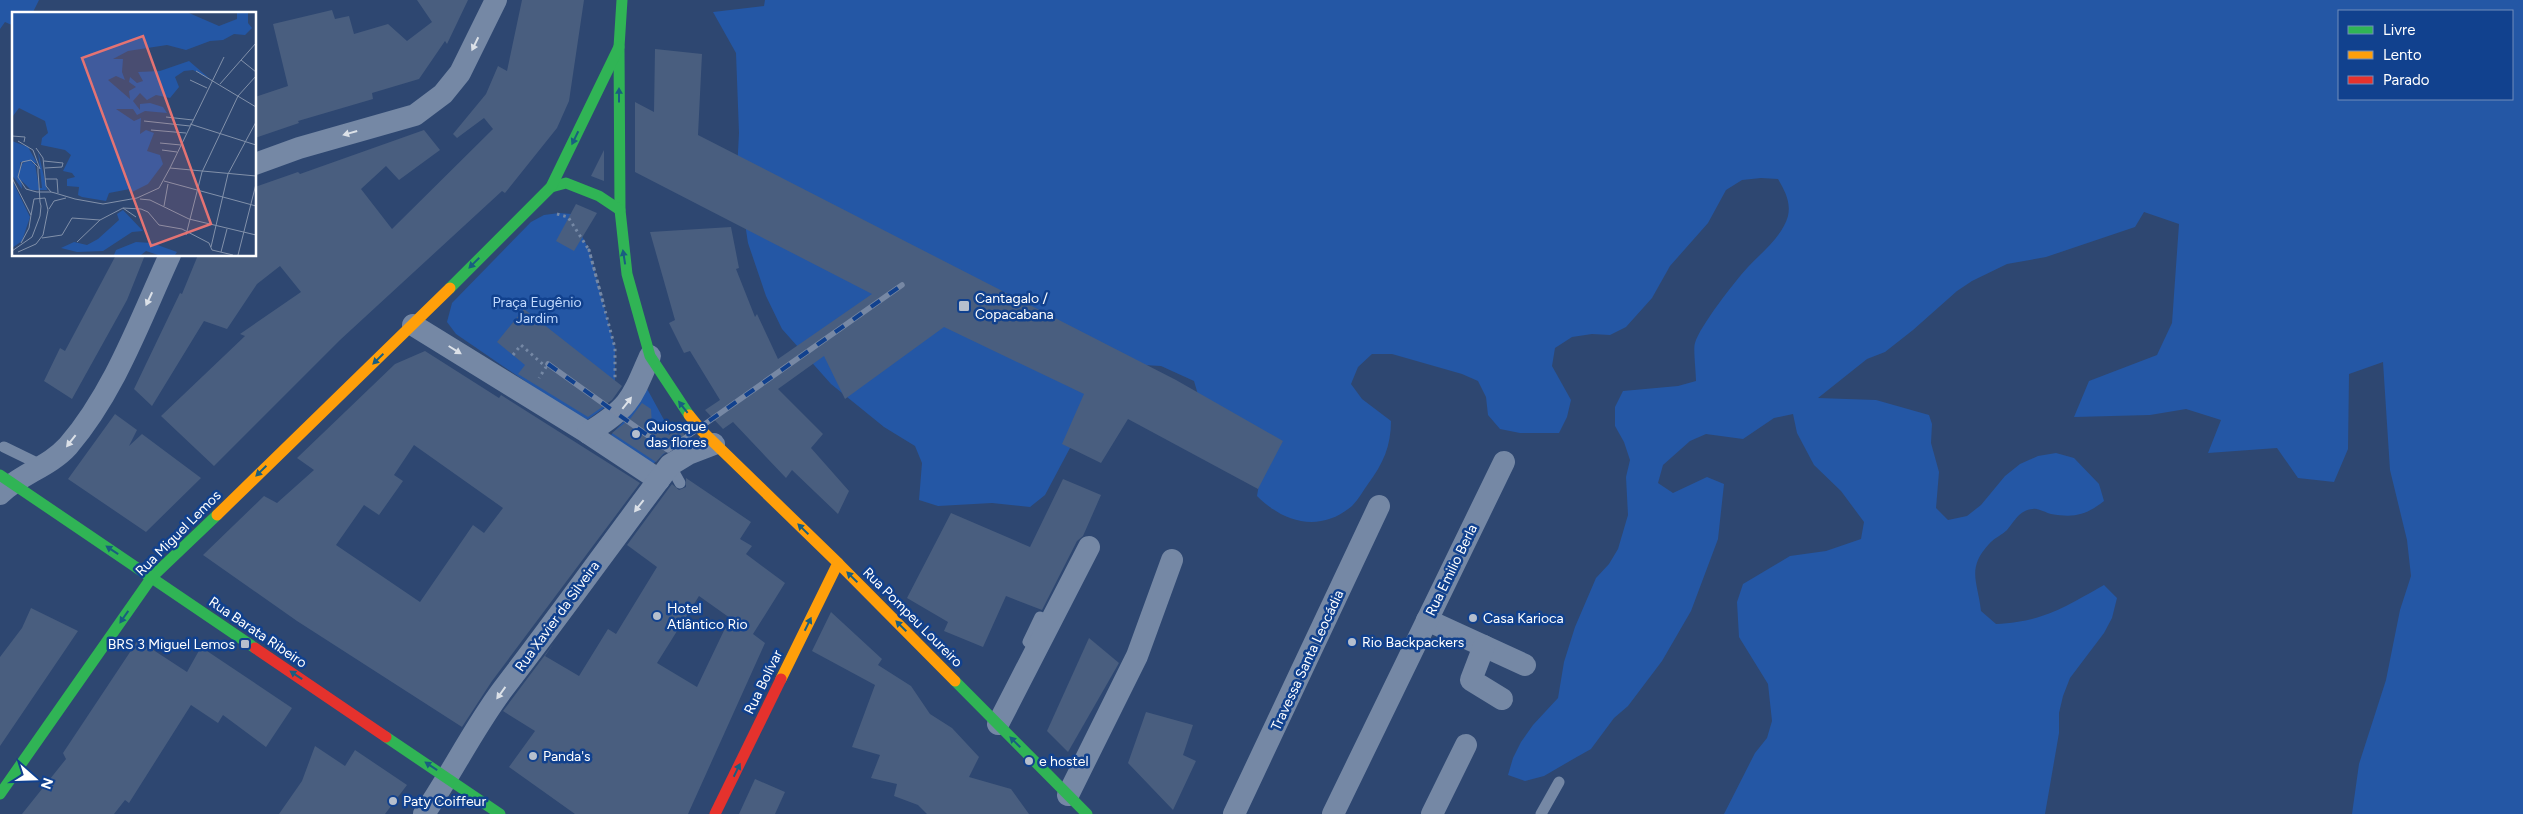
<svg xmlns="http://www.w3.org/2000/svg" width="2523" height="814" viewBox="0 0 2523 814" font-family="Figtree,sans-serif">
<rect width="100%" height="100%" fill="#2e4771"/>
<!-- green -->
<g fill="#2457a5" fill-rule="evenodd">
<path d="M0,0H39L32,14H14V26L5,22L0,29Z"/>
<path d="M765,0H2523V814H2352L2359,764L2386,680L2400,610L2411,576L2407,540L2390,470L2383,362L2349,374L2348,449L2334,482L2298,478L2277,448L2208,453L2221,420L2186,409L2150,415L2074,417L2089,381L2157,355L2172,323L2179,224L2144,212L2135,227L2046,257L2007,264L1972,281L1957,291L1913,330L1885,352L1867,359L1818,398L1876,400L1929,415L1932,424L1931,443L1939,472L1936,508L1948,520L1967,516L1981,505L2005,476L2020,464L2038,456L2056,453L2074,458L2099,484L2104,501C2086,515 2075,518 2051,514C2046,513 2038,508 2033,509C2019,510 2015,521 2007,530C2002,535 1994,538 1989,544C1966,569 1978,582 1981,611L1996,624C2045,621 2063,608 2104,585L2117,598L2112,618L2104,633L2070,678L2063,696L2059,713V733L2045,814H1724L1755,753L1767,738L1772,721L1768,684L1739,637L1737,602L1743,584L1790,556L1826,551L1861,539L1864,522L1841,491L1814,465L1797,433L1793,414L1774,418L1743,439L1706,434L1690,441L1663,465L1658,483L1673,493L1707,477L1724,484L1718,539L1691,611L1662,661L1628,706L1614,718L1591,749L1575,758L1544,776L1525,781L1508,775L1513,758L1521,742L1533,725L1558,698L1564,662L1575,627L1596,578L1609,564L1618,549L1628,515L1626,477L1630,460L1624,442L1615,426V407L1623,391L1678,386L1696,381C1696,372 1693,348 1695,343C1700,326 1735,281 1748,267C1762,252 1782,237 1788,216C1791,202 1785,191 1778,179L1761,178L1742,180L1726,190L1708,223L1670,266L1652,298L1626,327L1610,335L1592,334L1572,337L1555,348L1552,366L1571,400L1567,417L1559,433H1520L1500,429L1488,415L1486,397L1478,381L1462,374L1392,354H1372L1358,367L1351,384L1362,399L1391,421C1391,446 1383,464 1368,484C1363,491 1358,500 1352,506C1320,533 1284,523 1257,496L1260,478L1199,398L1194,381L1161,366L1143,365L1070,448L1045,495L1030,507L992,503L938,506L919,500L922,463L915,446L884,427L831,384L782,329L766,296L748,243L737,171L739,133L736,53L713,12L764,6ZM2339,11H2512V99H2339Z"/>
<path d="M559,213L571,214L589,250L615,348V387L604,408L587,420L576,416L456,334L447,322L452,303L531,222L544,215Z"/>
<path d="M645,385L669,429L668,450L652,465L611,435L636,408Z"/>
</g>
<!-- building -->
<g fill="#495e7f" fill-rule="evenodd">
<path d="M417,0H468L447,44L445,41L419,79L372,93L373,99L298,121L299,123L255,138V97L288,86L273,24L332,10L335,19L349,16L354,34L388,24L407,41L432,22Z"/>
<path d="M522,0H584L569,101L557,128L505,193L502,191L340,340L214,466L161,416L245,336L240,334L301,292L280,266L257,284L227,329L204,321L152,406L134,389L180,293L182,294L198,255H255V187L298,172L300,174L424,130L440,150L399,180L386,166L361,189L392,229L493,129L484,118L457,138L453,134L486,94L498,66L507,71Z"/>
<path d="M655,49L702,54L698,135L1176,380L1283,441L1258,489L1128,419L1101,463L1062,444L1084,394L944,327L845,399L824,356L778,389L823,434L811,448L849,491L838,514L792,470L786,478L733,422L723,429L705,410L720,400L690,351L684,353L669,323L675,320L650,232L731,227L739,268L736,269L755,317L757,314L778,359L872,294L635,172V102L654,112Z"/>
<path d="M604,150V181L591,176Z"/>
<path d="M576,204L597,213L574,251L556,241Z"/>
<path d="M116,255H145L127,300L72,399L44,381L60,348L65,351Z"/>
<path d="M524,309L622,386L612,400L588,417L518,374L525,365L497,342Z"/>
<path d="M425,351L499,398L501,395L640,483L492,681L462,727L297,621L203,555L264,496L277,503L314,470L297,458L395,364ZM414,445L503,508L484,533L473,525L420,602L336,545L364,505L379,515L403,481L394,475Z"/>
<path d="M642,403L651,409L652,425L669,435L679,428L689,440L663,454L656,462L612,433L630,419Z"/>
<path d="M115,414L137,430L129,446L142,434L201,478L146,532L68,479Z"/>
<path d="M686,478L751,522L740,539L752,546L746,554L785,583L753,634L765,643L688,814H575L509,767L535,731L503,711L554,643L545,656L579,676L608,629L616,634L657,567L627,545L672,484L679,490L686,487ZM699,596L730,618L697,687L657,663Z"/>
<path d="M1063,479L1101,495L1083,536L1077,541L1042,610L1006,596L983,647L944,631L948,622L907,598L951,513L1030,547Z"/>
<path d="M31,608L78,631L0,746V657L22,628Z"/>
<path d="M831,612L882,659L878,665L911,686L930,714L952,728L979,757L969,777L1011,789L1029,814H927L918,805L894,796L897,784L871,778L880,755L852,747L875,685L812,651Z"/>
<path d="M1089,638L1119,663L1068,752L1047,731Z"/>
<path d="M138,640L187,672L201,647L292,708L266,747L223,715L218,723L191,705L129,803L125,800L114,814H22L66,759L63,753Z"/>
<path d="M1146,712L1193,725L1183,755L1196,761L1173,810L1128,763Z"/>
<path d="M315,746L345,766L355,750L407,785L385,814H279L302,781Z"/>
<path d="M755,779L785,792L775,814H739Z"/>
</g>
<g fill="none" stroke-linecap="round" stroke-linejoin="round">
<!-- path -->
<g stroke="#7588a5" stroke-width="3" stroke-dasharray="2.5 4" stroke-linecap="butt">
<path d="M557,214L568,217L589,250"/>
<path d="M603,302L589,250L615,348V380"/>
<path d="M513,355L521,345L546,367L539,378"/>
</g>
<!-- lane -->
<g stroke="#7588a5" stroke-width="11">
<path d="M4,447L43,466"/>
<path d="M670,465L680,483"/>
<path d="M1028,642L1040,617"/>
<path d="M1541,814L1559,782"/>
</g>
<!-- street -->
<g stroke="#7588a5" stroke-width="22">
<path d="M255,164L299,148L415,115L443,94L460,73L496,0"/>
<path d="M413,325L588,433L659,480"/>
<path d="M588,433C630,407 631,400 650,356"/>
<path d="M0,494C20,474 49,467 68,446C115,391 140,320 170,255"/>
<path d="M1427,620L1525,665"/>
<path d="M1484,646L1471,680L1502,699"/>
<path d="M998,724L1089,547"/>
<path d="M1068,795L1137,656L1172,560"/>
<path d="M424,814C452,773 473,729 503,689C560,615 614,539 670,465L688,454L714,444"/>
<path d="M1234,814L1379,506"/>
<path d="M1333,814L1504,462"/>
<path d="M1432,814L1466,745"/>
</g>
<!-- fast -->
<g stroke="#30b455" stroke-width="11">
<path d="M622,0L619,47L620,210L627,274L650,356L689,415"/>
<path d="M551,187L566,183L599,196L620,210"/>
<path d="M450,288L551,187L619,47"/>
<path d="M0,475L255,648"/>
<path d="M955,681L1087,814"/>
<path d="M386,737L500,814"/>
<path d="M0,794L152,577L217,515"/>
</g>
<!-- slow -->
<g stroke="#ff9f0a" stroke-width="11">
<path d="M689,415L702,431L838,563L781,679"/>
<path d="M217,515L450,288"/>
<path d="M838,563L955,681"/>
</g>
<!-- jam -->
<g stroke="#e5322d" stroke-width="11">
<path d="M255,648L386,737"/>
<path d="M715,814L781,679"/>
</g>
<!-- rail casing -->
<g stroke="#7788a4" stroke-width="5.5">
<path id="rail" d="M548,364L668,450L902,285"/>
</g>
<!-- rail -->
<use href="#rail" stroke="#11418e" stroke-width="4" stroke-dasharray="11" stroke-linecap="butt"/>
</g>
<!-- one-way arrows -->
<defs><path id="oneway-solid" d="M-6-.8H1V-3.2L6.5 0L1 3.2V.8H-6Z" transform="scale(1.25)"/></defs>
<g fill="#dce1e8">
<use href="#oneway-solid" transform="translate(475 44) rotate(116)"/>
<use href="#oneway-solid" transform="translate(350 133) rotate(164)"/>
<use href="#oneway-solid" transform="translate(149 299) rotate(115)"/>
<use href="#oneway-solid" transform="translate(455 350) rotate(32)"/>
<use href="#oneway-solid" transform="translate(627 403) rotate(-52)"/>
<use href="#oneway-solid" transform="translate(71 441) rotate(128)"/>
<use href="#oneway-solid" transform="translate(639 506) rotate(128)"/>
<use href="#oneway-solid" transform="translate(501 693) rotate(126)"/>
</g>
<g fill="#195e80">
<use href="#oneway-solid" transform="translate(619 95) rotate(-90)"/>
<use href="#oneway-solid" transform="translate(575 138) rotate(116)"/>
<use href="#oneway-solid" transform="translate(624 257) rotate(-99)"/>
<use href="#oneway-solid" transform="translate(474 263) rotate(135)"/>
<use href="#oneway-solid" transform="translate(378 359) rotate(136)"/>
<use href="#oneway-solid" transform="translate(683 407) rotate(-128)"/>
<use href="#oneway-solid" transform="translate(261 471) rotate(136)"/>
<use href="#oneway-solid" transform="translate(803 529) rotate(-136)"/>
<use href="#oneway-solid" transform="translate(112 550) rotate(-146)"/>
<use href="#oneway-solid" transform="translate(852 577) rotate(-136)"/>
<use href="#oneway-solid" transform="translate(124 617) rotate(125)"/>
<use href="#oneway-solid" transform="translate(808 624) rotate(-64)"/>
<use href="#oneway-solid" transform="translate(901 626) rotate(-135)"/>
<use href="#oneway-solid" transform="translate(296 675) rotate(-146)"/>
<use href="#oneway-solid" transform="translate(1015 742) rotate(-135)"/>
<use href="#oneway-solid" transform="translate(431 766) rotate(-146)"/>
<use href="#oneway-solid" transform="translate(737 770) rotate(-64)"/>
</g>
<!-- markers -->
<g fill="#b6bfcd" stroke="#11418e" stroke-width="2">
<rect x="958" y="300" width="12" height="12" rx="2.5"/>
<circle cx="636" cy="434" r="5"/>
<circle cx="657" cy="616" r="5"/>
<circle cx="1473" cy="618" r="5"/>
<circle cx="1352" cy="642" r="5"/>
<rect x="240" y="639" width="10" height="10" rx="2.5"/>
<circle cx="533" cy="756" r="5"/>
<circle cx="1029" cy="761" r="5"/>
<circle cx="393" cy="801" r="5"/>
</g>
<g text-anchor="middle" stroke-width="5" stroke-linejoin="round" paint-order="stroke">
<!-- poi labels -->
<g font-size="14" fill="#fff" stroke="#11418e" text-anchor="start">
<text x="975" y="303">Cantagalo /<tspan x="975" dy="16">Copacabana</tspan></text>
<text x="646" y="431">Quiosque<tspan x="646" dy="16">das flores</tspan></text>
<text x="667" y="613">Hotel<tspan x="667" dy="16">Atlântico Rio</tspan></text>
<text x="1483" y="623">Casa Karioca</text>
<text x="1362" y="647">Rio Backpackers</text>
<text x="235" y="649" text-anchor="end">BRS 3 Miguel Lemos</text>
<text x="543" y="761">Panda's</text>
<text x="1039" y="766">e hostel</text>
<text x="403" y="806">Paty Coiffeur</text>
</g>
<!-- park labels -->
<g font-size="14" fill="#c1d9fd" stroke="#11418e">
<text x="537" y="307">Praça Eugênio<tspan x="537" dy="16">Jardim</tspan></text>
</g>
<!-- street labels -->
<g font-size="14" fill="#fff" stroke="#11418e">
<text transform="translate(178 533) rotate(-45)" y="5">Rua Miguel Lemos</text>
<text transform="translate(1451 570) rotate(-64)" y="5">Rua Emilio Berla</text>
<text transform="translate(557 616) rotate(-54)" y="5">Rua Xavier da Silveira</text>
<text transform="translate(913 617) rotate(45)" y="5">Rua Pompeu Loureiro</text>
<text transform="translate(258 632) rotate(34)" y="5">Rua Barata Ribeiro</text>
<text transform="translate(1307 660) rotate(-65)" y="5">Travessa Santa Leocádia</text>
<text transform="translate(763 682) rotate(-64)" y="5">Rua Bolívar</text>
</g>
</g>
<!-- overview -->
<g transform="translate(12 12)">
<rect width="244" height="244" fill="#2e4771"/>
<path d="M0,1H177L207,14L225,7V1H236V11L240,16L233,23L222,22L211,28L198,29L174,38L155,33L116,39L101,47H111L110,60L113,68L104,64L96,68L118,87L117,79L124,75L117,70L118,65L125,71L131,69L126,60L148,59L177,49L198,67L181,58L172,59L163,65L167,75L158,86L144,83L135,88L128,81L121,89L128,98V92L138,91L151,95L155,101L133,99L125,103L121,97H104L122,109L129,106L128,122L134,118L142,121L135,139L148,143L151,152L136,172L120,180L118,177L97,181L94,189L70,185L66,183L67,175L55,174V167L63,165L60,161L51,159L59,143L53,138L29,133L30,126L36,121L33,109L7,96L1,104L0,112ZM0,129L16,135L25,151L8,150L10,177L0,163ZM26,139L35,178H19L7,166L10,152L14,149L23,152L27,176H30ZM0,168L18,205L10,229L0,236ZM111,198L131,219L120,220L91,239L65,240L49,236L62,230L75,233L86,227L107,208L105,202ZM124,230L140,231L165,240L163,243H146L134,239L129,243H102L104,238Z" fill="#2457a5"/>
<path fill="none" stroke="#8291aa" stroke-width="1" d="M229,48L244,60M184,59L244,95M178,68L195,76M208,72L244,31M154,105L181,108M132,109L178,114M178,112L244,133M139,118L174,121M0,124L13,125L12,130M6,129L21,138L28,157M148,131L169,133M24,136L31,146L34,174L39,180M150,138L165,140M32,149L51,151L50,155L33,156M158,156L212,45M0,166L19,203L17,216L9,231M33,167H45L46,181M152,169L244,194M63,187L91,192L125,186L147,176L158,156L244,164M128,187L138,188L177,207L244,223M152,194L156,172M111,196L124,205M37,197L42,189L54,186M174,223L190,160L226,84L244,64M30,226L50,223L60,206L88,208L111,196L129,197L136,200L147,213L170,217L197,231L200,238L221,243M65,230L88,208M199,235L216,162L244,110M0,239L20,225L28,204L29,194L28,190L27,173L26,160V155L19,148L10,150L6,165L14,177L21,179L25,180H39L43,181L63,187M6,240L24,232L31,223L36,198L33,186L22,187L19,203M209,240L215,217M226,243L244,172"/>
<path fill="#e47373" fill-opacity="0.15" stroke="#e47373" stroke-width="2.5" d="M131,24L199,212L139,234L70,46Z"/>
<rect width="244" height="244" fill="none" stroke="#fff" stroke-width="2.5"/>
</g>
<!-- legend -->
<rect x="2338" y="10" width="175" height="90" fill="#11418e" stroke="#708dbb"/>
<rect x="2348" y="26" width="25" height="8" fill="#30b455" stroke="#708dbb"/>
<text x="2383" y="35" font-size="15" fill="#ffffff">Livre</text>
<rect x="2348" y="51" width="25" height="8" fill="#ff9f0a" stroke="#708dbb"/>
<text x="2383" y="60" font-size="15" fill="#ffffff">Lento</text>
<rect x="2348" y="76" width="25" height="8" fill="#e5322d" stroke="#708dbb"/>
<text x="2383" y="85" font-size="15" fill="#ffffff">Parado</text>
<!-- north arrow -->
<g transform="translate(35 779) rotate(110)" stroke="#11418e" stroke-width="4" paint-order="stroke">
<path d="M0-4L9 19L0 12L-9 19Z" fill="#ffffff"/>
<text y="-8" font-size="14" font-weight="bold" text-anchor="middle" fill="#ffffff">N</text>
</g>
</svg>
